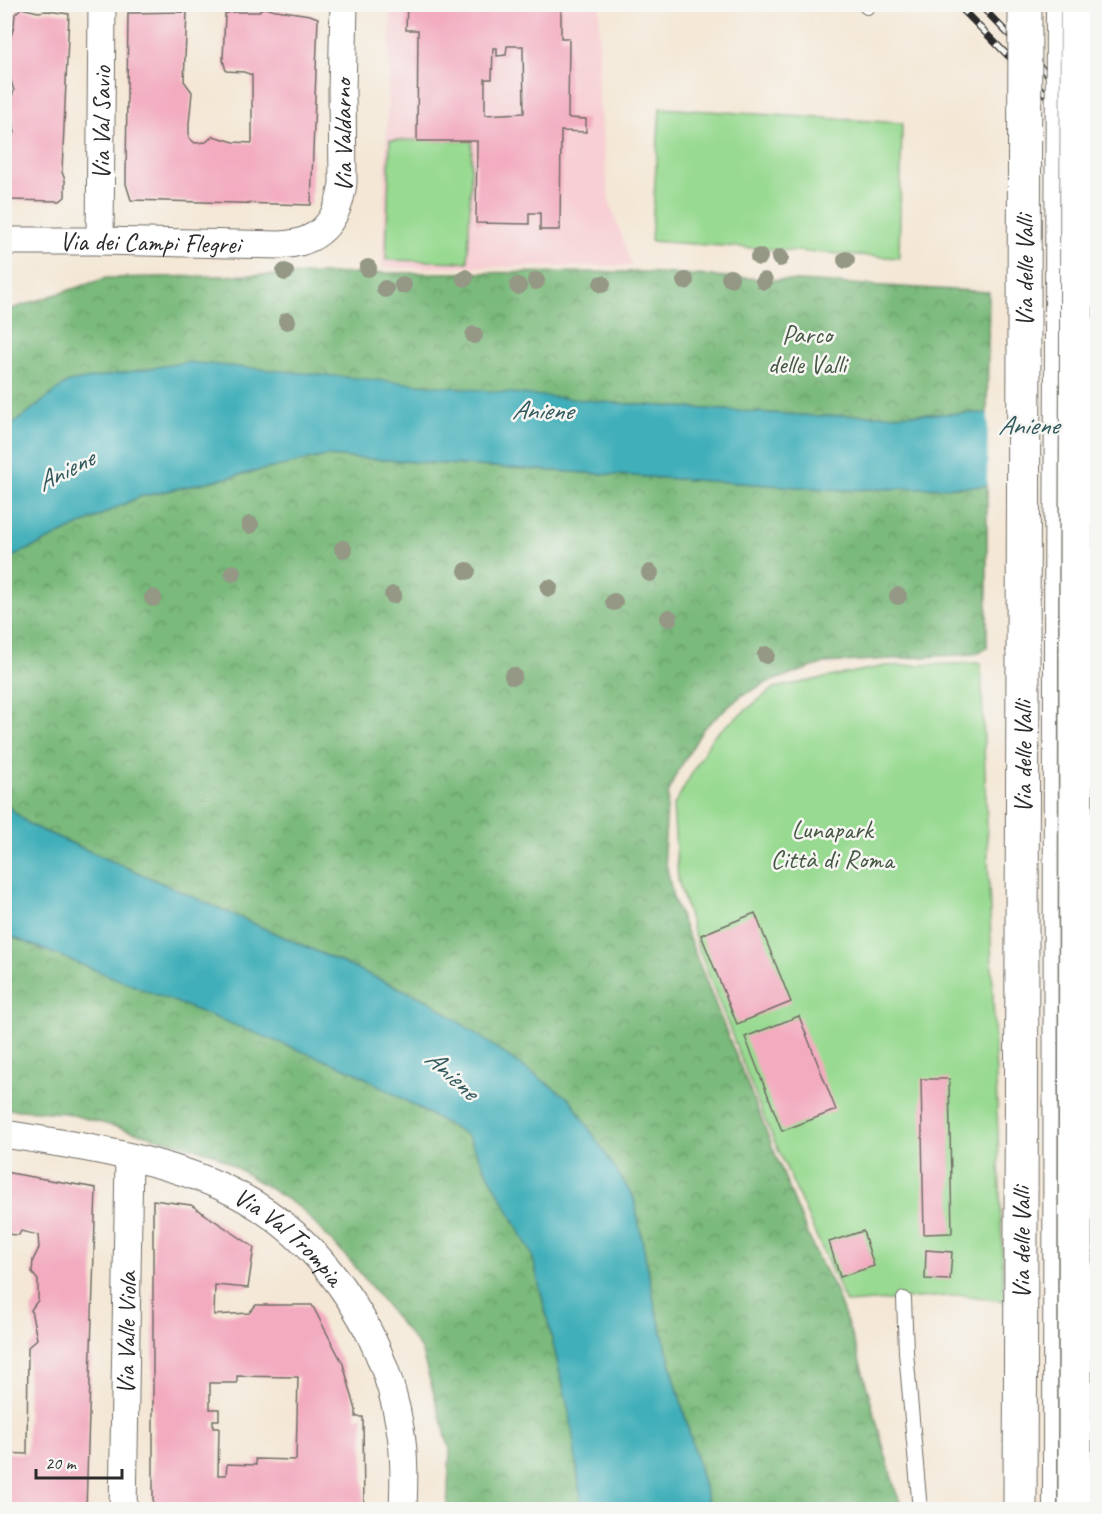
<svg xmlns="http://www.w3.org/2000/svg" width="1102" height="1514" viewBox="0 0 1102 1514" font-family="Caveat,sans-serif">
<defs>
<pattern id="forest-crowns" width="20" height="18" patternUnits="userSpaceOnUse" patternTransform="scale(1.5)"><rect width="20" height="18" fill="#7aba7b"/><path d="M2 6a3 3 0 1 1 6 0M12 15a3 3 0 1 1 6 0" fill="none" stroke="#649765"/></pattern>
</defs>
<rect width="100%" height="100%" fill="#f6f6f2"/>
<filter id="ink" filterUnits="userSpaceOnUse"><feTurbulence type="fractalNoise" baseFrequency=".0167" numOctaves="2"/><feDisplacementMap in="SourceGraphic" scale="12" xChannelSelector="R" yChannelSelector="G"/><feConvolveMatrix kernelMatrix="1 2 1 2 8 2 1 2 1" color-interpolation-filters="sRGB"/></filter>
<filter id="wash" filterUnits="userSpaceOnUse"><feTurbulence type="fractalNoise" baseFrequency=".008" numOctaves="4" result="noise"/><feDisplacementMap in="SourceGraphic" scale="24" xChannelSelector="R" yChannelSelector="G"/><feGaussianBlur stdDeviation="1.35" result="paint"/><feColorMatrix in="noise" values="0 0 0 0 0 0 0 0 0 0 0 0 0 0 0 0 0 1.4 0 .05"/><feComposite in="paint" operator="in"/></filter>
<g filter="url(#wash)">
<rect width="100%" height="100%" fill="#f4e7d5"/>
<!-- built -->
<path fill="#f7cfd4" d="M391,5H600L598,92L609,200L632,266L382,268Z"/>
<!-- green -->
<g fill="#98da91" stroke="#62825e" stroke-width="1.5">
<path d="M660,108L902,123L899,258L651,241Z"/>
<path d="M390,140L472,141L468,262L386,260Z"/>
<path d="M981,663L1004,1301L962,1295L846,1303L765,1120L697,945L678,879L673,807L713,736L774,688L885,666Z"/>
</g>
<!-- forest -->
<g fill="url(#forest-crowns)" stroke="#527253" stroke-width="1.5">
<path d="M642,272L989,292L987,413L816,416L615,403L68,382L5,430V311L106,278L372,273Z"/>
<path d="M326,456L844,490L987,486V648L974,654L825,663L766,683L741,696L703,729L674,778L668,795L664,852L673,898L796,1206L817,1256L835,1289L856,1348L896,1492L903,1509H710L655,1306L634,1198L429,1001L30,825L5,804L4,567L12,557L139,497Z"/>
<path d="M4,934L355,1072L468,1136L532,1254L571,1420L582,1509H447L450,1450L421,1349L353,1264L299,1207L213,1153L65,1113L5,1109Z"/>
</g>
<!-- water -->
<g fill="#3fafb9" stroke="#356d72" stroke-width="1.5">
<path d="M188,362L615,403L816,416L987,413L1097,399V483L844,490L326,456L139,497L12,557L5,567V430L68,382Z"/>
<path d="M5,804L30,825L429,1001L571,1100L634,1198L655,1306L710,1509H582L571,1420L532,1254L468,1136L355,1072L147,991L5,934Z"/>
</g>
<!-- pier -->
<path fill="#f4e7d5" d="M1098,396V486L987,489L988,410Z"/>
<g id="blocks">
<!-- building -->
<g fill="#f3abc0" fill-rule="evenodd">
<path d="M407,4H561V38H569L568,118L586,119V132L561,131L560,230H540V213H529V224L476,223L477,141H417L418,30H406ZM507,46H523L524,113L485,115V79H492L493,48H497V56L506,55Z"/>
<path d="M21,8L38,12L47,11L69,14L62,172L65,180V197L60,201L4,200V139L9,138L15,133L12,111L8,105L14,91L7,67V58L10,40L14,26L15,14Z"/>
<path d="M263,8L310,15L318,18L311,205L131,200L126,184V175L128,13L187,12L184,81L192,92L189,124V138L195,143L206,142L213,136L234,142L252,143V75L244,72L226,71L223,60L225,14L231,12H258Z"/>
<path d="M755,913L791,1002L737,1024L701,935Z"/>
<path d="M799,1016L836,1110L782,1131L745,1037Z"/>
<path d="M921,1079H949L952,1233L924,1234Z"/>
<path d="M4,1172L96,1188L86,1510H4V1453L27,1454L28,1347L37,1339L31,1310L38,1300V1280L32,1273L33,1260L39,1248L38,1235L21,1231L19,1235L4,1234Z"/>
<path d="M153,1200L191,1205L254,1247L248,1288L215,1285L214,1315L249,1313L256,1305H312L343,1364L356,1410V1417H363L364,1510H153ZM237,1376L298,1377L296,1460L255,1459L256,1465L227,1464L226,1475H218L219,1428H213V1420H219V1409H210V1383H237Z"/>
<path d="M863,1231L874,1266L840,1277L829,1242Z"/>
<path d="M926,1250L952,1252L950,1280L925,1279Z"/>
</g>
</g>
</g>
<g filter="url(#ink)">
<use href="#blocks" fill-opacity="0" stroke="#716d66" stroke-width="1.5"/>
<g fill="none" stroke-linecap="round" stroke-linejoin="round">
<!-- lane casing -->
<g stroke="#716d66" stroke-width="16">
<g id="lane">
<path d="M864,4L867,7"/>
<path d="M904,1299L906,1352L920,1510"/>
<path d="M1050,1510L1051,652"/>
</g>
</g>
<!-- street casing -->
<g stroke="#716d66" stroke-width="29">
<g id="street">
<path id="s1" d="M4,241H100L280,245C320,243 338,222 343,183L342,91L344,4"/>
<path id="s2" d="M100,241L102,4"/>
<path id="s3" d="M4,1134C75,1145 155,1157 220,1186C317,1229 383,1326 400,1428C405,1455 404,1482 403,1510"/>
<path id="s4" d="M123,1510L129,1158"/>
</g>
</g>
<!-- secondary casing -->
<g stroke="#716d66" stroke-width="35">
<g id="secondary">
<path id="s5" d="M1020,1510L1023,652"/>
<path d="M1075,1510L1076,653"/>
</g>
</g>
<!-- lane -->
<use href="#lane" stroke="#fff" stroke-width="14"/>
<!-- street -->
<use href="#street" stroke="#fff" stroke-width="27"/>
<!-- secondary -->
<use href="#secondary" stroke="#fff" stroke-width="33"/>
<!-- rail casing -->
<g stroke="#2b2b2b" stroke-width="7">
<g id="rail">
<path d="M957,4L1098,147"/>
<path d="M979,4L1098,126"/>
</g>
</g>
<!-- rail -->
<use href="#rail" stroke="#f6f6f2" stroke-width="4.5" stroke-dasharray="14" stroke-linecap="butt"/>
<!-- lane-bridge casing -->
<g stroke="#716d66" stroke-width="16" stroke-linecap="butt">
<path id="lane-bridge" d="M1051,652L1053,4"/>
</g>
<!-- secondary-bridge casing -->
<g stroke="#716d66" stroke-width="35" stroke-linecap="butt">
<g id="secondary-bridge">
<path id="s6" d="M1023,652L1025,4"/>
<path d="M1076,653L1077,4"/>
</g>
</g>
<!-- lane-bridge -->
<use href="#lane-bridge" stroke="#fff" stroke-width="14"/>
<!-- secondary-bridge -->
<use href="#secondary-bridge" stroke="#fff" stroke-width="33"/>
</g>
<!-- trees -->
<g fill="#949885">
<circle cx="759" cy="257" r="9"/>
<circle cx="780" cy="258" r="9"/>
<circle cx="846" cy="260" r="9"/>
<circle cx="368" cy="268" r="9"/>
<circle cx="285" cy="272" r="9"/>
<circle cx="465" cy="278" r="9"/>
<circle cx="730" cy="278" r="9"/>
<circle cx="536" cy="281" r="9"/>
<circle cx="685" cy="281" r="9"/>
<circle cx="764" cy="281" r="9"/>
<circle cx="602" cy="284" r="9"/>
<circle cx="403" cy="285" r="9"/>
<circle cx="518" cy="286" r="9"/>
<circle cx="385" cy="289" r="9"/>
<circle cx="287" cy="321" r="9"/>
<circle cx="474" cy="335" r="9"/>
<circle cx="250" cy="525" r="9"/>
<circle cx="343" cy="549" r="9"/>
<circle cx="467" cy="571" r="9"/>
<circle cx="233" cy="573" r="9"/>
<circle cx="650" cy="573" r="9"/>
<circle cx="549" cy="588" r="9"/>
<circle cx="393" cy="595" r="9"/>
<circle cx="898" cy="596" r="9"/>
<circle cx="153" cy="598" r="9"/>
<circle cx="614" cy="602" r="9"/>
<circle cx="669" cy="618" r="9"/>
<circle cx="766" cy="655" r="9"/>
<circle cx="513" cy="676" r="9"/>
</g>
</g>
<g text-anchor="middle" stroke-width="5" stroke-linejoin="round" paint-order="stroke">
<!-- street labels -->
<g font-size="26" fill="#2b2b2b" stroke="#f6f6f2">
<text dy="9" stroke="none"><textPath href="#s2" startOffset="118">Via Val Savio</textPath></text>
<text dy="9" stroke="none"><textPath href="#s1" startOffset="422">Via Valdarno</textPath></text>
<text dy="9" stroke="none"><textPath href="#s1" startOffset="146">Via dei Campi Flegrei</textPath></text>
<text dy="9" stroke="none"><textPath href="#s6" startOffset="381">Via delle Valli</textPath></text>
<text dy="9" stroke="none"><textPath href="#s5" startOffset="753">Via delle Valli</textPath></text>
<text dy="9" stroke="none"><textPath href="#s3" startOffset="309">Via Val Trompia</textPath></text>
<text dy="9" stroke="none"><textPath href="#s5" startOffset="267">Via delle Valli</textPath></text>
<text dy="9" stroke="none"><textPath href="#s4" startOffset="177">Via Valle Viola</textPath></text>
</g>
<!-- park labels -->
<g font-size="26" fill="#465744" stroke="#f6f6f2">
<text x="807" y="343">Parco<tspan x="807" dy="30">delle Valli</tspan></text>
<text x="832" y="838">Lunapark<tspan x="832" dy="30">Città di Roma</tspan></text>
</g>
<!-- water labels -->
<g font-size="27" font-style="italic" fill="#32595d" stroke="#f6f6f2">
<text transform="translate(542 410) rotate(1)" y="9">Aniene</text>
<text x="1028" y="434">Aniene</text>
<text transform="translate(65 470) rotate(-27)" y="9">Aniene</text>
<text transform="translate(452 1074) rotate(42)" y="9">Aniene</text>
</g>
</g>
<!-- margin -->
<rect width="1102" height="1514" fill="none" stroke="#f6f6f2" stroke-width="24"/>
<!-- scale -->
<path d="M36 1469v9h86v-9" fill="none" stroke="#2b2b2b" stroke-width="3"/>
<text x="45" y="1469" font-size="18" fill="#2b2b2b" stroke="#f6f6f2" stroke-width="4.5" paint-order="stroke">20 m</text>
</svg>
